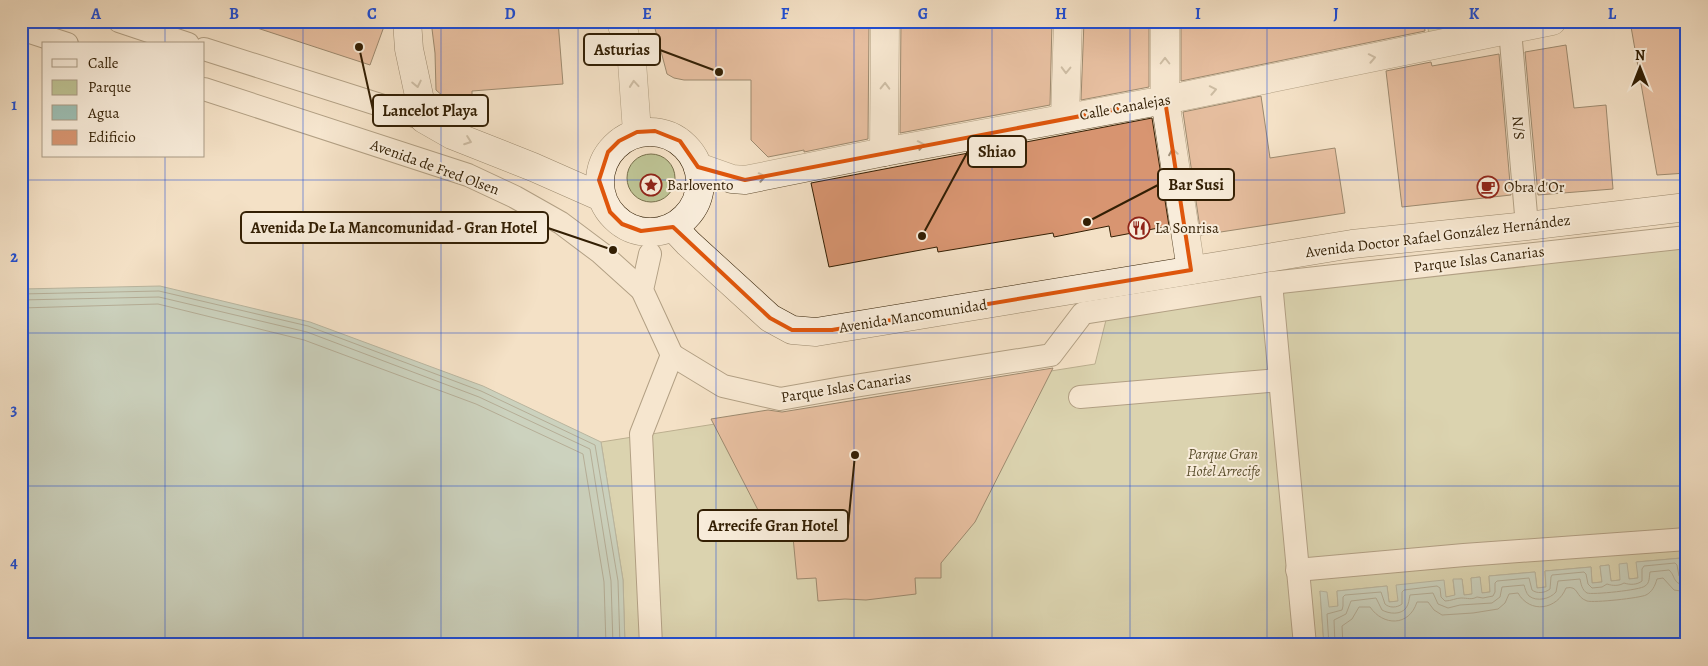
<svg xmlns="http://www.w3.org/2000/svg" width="1708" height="666" viewBox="0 0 1708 666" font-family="Alegreya,serif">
<rect width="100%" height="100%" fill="#f4e1c6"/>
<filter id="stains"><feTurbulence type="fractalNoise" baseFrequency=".004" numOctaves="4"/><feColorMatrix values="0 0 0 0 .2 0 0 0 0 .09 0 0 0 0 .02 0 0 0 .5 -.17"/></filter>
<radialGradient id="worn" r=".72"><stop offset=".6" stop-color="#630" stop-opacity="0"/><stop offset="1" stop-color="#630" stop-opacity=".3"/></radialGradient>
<!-- green -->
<g fill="#bdc293" stroke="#78704c">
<path d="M1426,21H1488L1429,33Z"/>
<circle cx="651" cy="178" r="24"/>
<path d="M1687,240V574H1683L1681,558L1637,562L1638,578L1629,579L1626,563L1620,580L1611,581L1609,565L1600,566L1602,582L1592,583L1591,567L1545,571L1546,587L1537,588L1535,572L1489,576L1490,592L1481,593L1480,577L1471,578L1473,594L1464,595L1462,579L1453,580L1455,596L1389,602L1387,586L1337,591L1338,607L1328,608L1320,591L1324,645H625L623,580L601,442L1095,364L1107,316Z"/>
</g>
<!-- water -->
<g fill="#9cbeb3" stroke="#727e6d">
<path d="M160,286L310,322L483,386L601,442L623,580L625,645H21V289Z"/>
<path d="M1682,558L1683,574H1687V645H1324L1320,591L1327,592L1329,607L1338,606L1337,591L1387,586L1389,602L1398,601L1396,585L1444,580L1446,597L1455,595L1453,579H1462L1464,595L1472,594L1471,578L1480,577L1482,593L1490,592L1489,576L1535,572L1537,588L1546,587L1545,571L1591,567L1592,583L1602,582L1600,566L1609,565L1611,581L1620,580L1619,564L1627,563L1629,579L1638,578L1636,562Z"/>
</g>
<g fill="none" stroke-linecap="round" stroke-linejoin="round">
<!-- shore -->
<g stroke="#686e5c" stroke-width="1">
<path d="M21,294L159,291L308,326L481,391L595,445L618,581L620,645"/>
<path d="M21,300L159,297L307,332L479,397L590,449L611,581L613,645"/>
<path d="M21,308L158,304L304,340L476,404L583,454L604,582L606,645"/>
<path d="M1329,645L1327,614L1342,610L1343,606V597L1345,595L1381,592L1385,604C1389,608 1397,608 1402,604V592L1404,590L1437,586L1440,588L1441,597L1445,601C1451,601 1456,598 1461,598C1468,598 1471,600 1477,597L1483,598L1493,596L1495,592V583L1497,581L1529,578L1532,590C1537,594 1545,593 1550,589L1551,577L1552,575L1584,572L1586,574L1588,584L1592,588L1602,587L1607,584C1613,586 1619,586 1624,583C1630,585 1637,585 1642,581V569L1644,566L1675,563L1677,565L1679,576L1687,579"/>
<path d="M1335,645L1334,620L1346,614L1351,601L1376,598L1382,610C1389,614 1401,615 1406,608C1409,604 1409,599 1410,595L1433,593L1438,604L1448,608L1460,605L1492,603L1500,597L1502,587L1524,585C1525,588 1526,593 1529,596C1537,602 1550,599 1556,592L1558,581L1580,579C1581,584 1582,590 1587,593C1592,595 1641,590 1645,586C1650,583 1649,577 1650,572L1669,570C1676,576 1672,585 1687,585"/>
<path d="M1343,645L1342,626L1352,619L1359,607H1370C1383,626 1409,627 1417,602H1428L1434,610L1442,615L1473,613L1498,609L1505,603L1509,594L1518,593C1530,614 1557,610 1566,588C1579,585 1575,597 1587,601C1594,603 1640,598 1646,595C1652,592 1655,586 1657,579L1663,578L1674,590L1687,592"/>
</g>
</g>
<!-- building -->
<g fill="#d89571" stroke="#331f04">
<path d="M252,21H386L370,65L251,26Z"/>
<path d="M431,21H558L563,84L472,91V96L444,97L436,90L435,53Z"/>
<path d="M653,21H869L868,139L804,152V150L768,157L751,140V80H684L674,78L667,74Z"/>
<path d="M901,21H1052L1050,105L900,133Z"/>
<path d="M1084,21H1149V87L1081,100Z"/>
<path d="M1181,21H1424L1425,31L1181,81Z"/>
<path d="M1630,21H1687V173L1657,175Z"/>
<path d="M1566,45L1574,108L1606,105L1613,189L1538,195L1525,52Z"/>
<path d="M1499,54L1511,195L1402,207L1386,71L1431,62L1432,66Z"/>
<path d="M1261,96L1270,158L1335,148L1345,213L1201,235L1183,112Z"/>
<path d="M1152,118L1169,226L1111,237L1109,226L1054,237L1053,233L938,252L937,247L829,267L811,183Z"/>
<path d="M1053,368L975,522L941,563V578H915L916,594L866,600L845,599L818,601L816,578L797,579L793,537L773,539L711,419L768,410L782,412Z"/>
</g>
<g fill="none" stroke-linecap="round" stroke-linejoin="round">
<!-- pedestrian casing -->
<g stroke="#635034" stroke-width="24">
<g id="pedestrian">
<path d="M119,21L188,44"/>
<path d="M21,29L67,44"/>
<path d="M1510,30L1527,226"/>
<path d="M204,49L424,119"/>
<path d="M204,89L468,175L515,197L561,223L601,253L642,290"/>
<path d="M650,254L642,290L672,355"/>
<path d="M1271,283L1305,645"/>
<path d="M672,355L723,386L780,399L842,388L1051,355L1083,313L1271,283L1687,237"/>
<path d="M1080,397L1279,380"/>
<path d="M1297,570L1464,555L1687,539"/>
<path d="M651,645L641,434L672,355"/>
</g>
</g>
<!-- minor casing -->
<g stroke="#635034" stroke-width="29">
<g id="minor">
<path d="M1065,118L1068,21"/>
<path d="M884,152L885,21"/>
<path d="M1191,270L1165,100L1552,21"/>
</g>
</g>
<!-- tertiary casing -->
<g stroke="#635034" stroke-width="29">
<g id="tertiary">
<path d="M621,21L632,62L637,132"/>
<path d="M698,167L732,179L745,180L884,152L1165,100V21"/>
</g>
</g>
<!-- secondary casing -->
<g stroke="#331f04" stroke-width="29">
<g id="secondary">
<path d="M407,21L409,49L424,119L452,135L533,167L601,197"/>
<circle cx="650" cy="182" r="50"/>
<path d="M673,227L688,243L770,318L792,330L816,332L1352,244L1527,226L1687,207"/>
</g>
</g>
<!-- pedestrian -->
<use href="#pedestrian" stroke="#f8ecda" stroke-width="22"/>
<!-- minor -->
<use href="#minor" stroke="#f8ecda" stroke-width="28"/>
<!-- tertiary -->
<use href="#tertiary" stroke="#f8ecda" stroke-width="28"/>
<!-- secondary -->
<use href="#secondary" stroke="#f8ecda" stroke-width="28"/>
</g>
<!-- one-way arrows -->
<defs><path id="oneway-chevron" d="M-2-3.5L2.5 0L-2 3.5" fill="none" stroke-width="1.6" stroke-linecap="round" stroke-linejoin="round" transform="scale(1.25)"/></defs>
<g stroke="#9f907a">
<use href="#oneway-chevron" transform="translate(1372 58) rotate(-11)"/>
<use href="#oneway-chevron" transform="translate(1165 61) rotate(-90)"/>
<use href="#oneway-chevron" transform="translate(1066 70) rotate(91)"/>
<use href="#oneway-chevron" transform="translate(417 84) rotate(78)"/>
<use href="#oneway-chevron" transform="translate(634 84) rotate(-95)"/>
<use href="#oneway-chevron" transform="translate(885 86) rotate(-89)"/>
<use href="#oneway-chevron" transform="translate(1213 90) rotate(-11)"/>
<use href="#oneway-chevron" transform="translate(468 141) rotate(20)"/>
<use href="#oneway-chevron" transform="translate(921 145) rotate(-11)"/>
<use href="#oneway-chevron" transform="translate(1173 152) rotate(-99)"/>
<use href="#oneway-chevron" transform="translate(762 177) rotate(-11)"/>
</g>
<!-- marked area -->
<path d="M0 0H1708V666H0ZM1165,100L1191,270L832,330H792L770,318L673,227L641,231L622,224L610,212L599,180L608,152L619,141L637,132L655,131L680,141L698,167L745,180Z" fill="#f4e1c6" fill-opacity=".55" fill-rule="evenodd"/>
<path fill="none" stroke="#df560c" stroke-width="4" stroke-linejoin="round" d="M1165,100L1191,270L832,330H792L770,318L673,227L641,231L622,224L610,212L599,180L608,152L619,141L637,132L655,131L680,141L698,167L745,180Z"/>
<!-- grid -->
<path fill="none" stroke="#1d4ed8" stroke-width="1" stroke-opacity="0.55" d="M165,21V44M303,21V645M441,21V645M578,21V645M716,21V645M854,21V645M992,21V645M1130,21V645M1267,21V645M1405,21V645M1543,21V645M165,156V645M21,180H1687M21,333H1687M21,486H1687"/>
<!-- icons -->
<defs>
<g id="sight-ring" transform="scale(1.125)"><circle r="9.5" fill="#f8ecda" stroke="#8f2418" stroke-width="1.5"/><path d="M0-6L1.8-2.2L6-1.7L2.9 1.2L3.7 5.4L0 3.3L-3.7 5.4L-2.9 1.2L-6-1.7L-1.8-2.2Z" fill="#8f2418"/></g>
<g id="cafe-ring" transform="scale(1.125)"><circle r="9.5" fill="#f8ecda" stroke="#8f2418" stroke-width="1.5"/><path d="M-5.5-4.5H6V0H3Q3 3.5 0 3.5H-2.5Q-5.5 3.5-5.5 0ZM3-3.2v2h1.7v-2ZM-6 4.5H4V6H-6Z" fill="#8f2418"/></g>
<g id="restaurant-ring" transform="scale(1.125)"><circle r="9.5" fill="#f8ecda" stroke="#8f2418" stroke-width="1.5"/><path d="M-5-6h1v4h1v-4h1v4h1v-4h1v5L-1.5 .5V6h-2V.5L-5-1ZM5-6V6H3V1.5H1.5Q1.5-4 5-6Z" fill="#8f2418"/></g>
</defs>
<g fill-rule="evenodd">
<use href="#sight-ring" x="651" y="185"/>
<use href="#cafe-ring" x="1488" y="187"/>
<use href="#restaurant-ring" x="1139" y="228"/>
</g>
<g text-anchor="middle" stroke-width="4" stroke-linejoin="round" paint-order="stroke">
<!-- street labels -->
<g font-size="15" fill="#331f04" stroke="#f8ecda">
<text transform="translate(1125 107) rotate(-10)" y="5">Calle Canalejas</text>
<text transform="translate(1518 128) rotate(-95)" y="5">S/N</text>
<text transform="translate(435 167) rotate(20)" y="5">Avenida de Fred Olsen</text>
<text transform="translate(1438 236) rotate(-7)" y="5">Avenida Doctor Rafael González Hernández</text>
<text transform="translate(1479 259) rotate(-7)" y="5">Parque Islas Canarias</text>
<text transform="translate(913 316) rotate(-9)" y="5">Avenida Mancomunidad</text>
<text transform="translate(846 387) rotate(-9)" y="5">Parque Islas Canarias</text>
</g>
<!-- poi labels -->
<g font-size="15" fill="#331f04" stroke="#f8ecda" text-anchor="start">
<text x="667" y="190">Barlovento</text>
<text x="1504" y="192">Obra d'Or</text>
<text x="1155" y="233">La Sonrisa</text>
</g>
<!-- park labels -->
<g font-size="15" font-style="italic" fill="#5c502f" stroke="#f8ecda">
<text x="1223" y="459">Parque Gran<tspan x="1223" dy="17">Hotel Arrecife</tspan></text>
</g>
</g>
<!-- callouts -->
<path fill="none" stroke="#331f04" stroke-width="2" d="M719 72L660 50M359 47L373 110M922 236L968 151M1087 222L1158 185M613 250L548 228M855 455L848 526"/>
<g fill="#331f04" stroke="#f8ecda" stroke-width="2">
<circle cx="719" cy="72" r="5"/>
<circle cx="359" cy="47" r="5"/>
<circle cx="922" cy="236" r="5"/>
<circle cx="1087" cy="222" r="5"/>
<circle cx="613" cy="250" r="5"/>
<circle cx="855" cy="455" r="5"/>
</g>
<g fill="#f8ecda" stroke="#331f04" stroke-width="2">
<rect x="584" y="34" width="76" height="31" rx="5"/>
<rect x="373" y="95" width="115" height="31" rx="5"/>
<rect x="968" y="136" width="58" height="31" rx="5"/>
<rect x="1158" y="169" width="76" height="31" rx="5"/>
<rect x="241" y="212" width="307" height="31" rx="5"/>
<rect x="698" y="510" width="150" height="31" rx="5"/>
</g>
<g font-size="16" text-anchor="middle" font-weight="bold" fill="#331f04">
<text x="622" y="55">Asturias</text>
<text x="430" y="116">Lancelot Playa</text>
<text x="997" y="157">Shiao</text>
<text x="1196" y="190">Bar Susi</text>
<text x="394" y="233">Avenida De La Mancomunidad - Gran Hotel</text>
<text x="773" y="531">Arrecife Gran Hotel</text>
</g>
<!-- margin -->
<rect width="1708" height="666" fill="none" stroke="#f4e1c6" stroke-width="55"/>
<!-- legend -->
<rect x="42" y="42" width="162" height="115" fill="#f8ecda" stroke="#a99a84"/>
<rect x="52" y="59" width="25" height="8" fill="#f8ecda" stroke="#a99a84"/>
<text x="88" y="68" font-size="15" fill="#331f04">Calle</text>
<rect x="52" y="80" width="25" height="15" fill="#bdc293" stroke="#a99a84"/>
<text x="88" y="92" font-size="15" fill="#331f04">Parque</text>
<rect x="52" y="105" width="25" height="15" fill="#9cbeb3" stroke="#a99a84"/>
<text x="88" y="118" font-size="15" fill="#331f04">Agua</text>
<rect x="52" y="130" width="25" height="15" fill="#d89571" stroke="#a99a84"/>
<text x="88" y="142" font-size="15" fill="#331f04">Edificio</text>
<!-- north arrow -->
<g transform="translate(1640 68)" stroke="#f8ecda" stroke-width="4" paint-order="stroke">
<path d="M0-4L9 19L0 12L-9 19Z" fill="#331f04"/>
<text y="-8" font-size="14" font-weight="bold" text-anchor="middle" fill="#331f04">N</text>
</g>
<rect x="28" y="28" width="1652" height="610" fill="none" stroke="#1d4ed8" stroke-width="2"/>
<g font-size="16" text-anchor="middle" font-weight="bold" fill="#1d4ed8">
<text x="96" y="19">A</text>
<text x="234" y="19">B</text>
<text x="372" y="19">C</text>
<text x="510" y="19">D</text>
<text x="647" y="19">E</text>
<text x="785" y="19">F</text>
<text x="923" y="19">G</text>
<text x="1061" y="19">H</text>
<text x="1198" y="19">I</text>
<text x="1336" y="19">J</text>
<text x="1474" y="19">K</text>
<text x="1612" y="19">L</text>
<text x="14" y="110">1</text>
<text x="14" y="262">2</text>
<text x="14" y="415">3</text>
<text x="14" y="568">4</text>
</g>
<rect width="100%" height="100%" filter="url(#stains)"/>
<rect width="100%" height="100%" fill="url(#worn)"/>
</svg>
